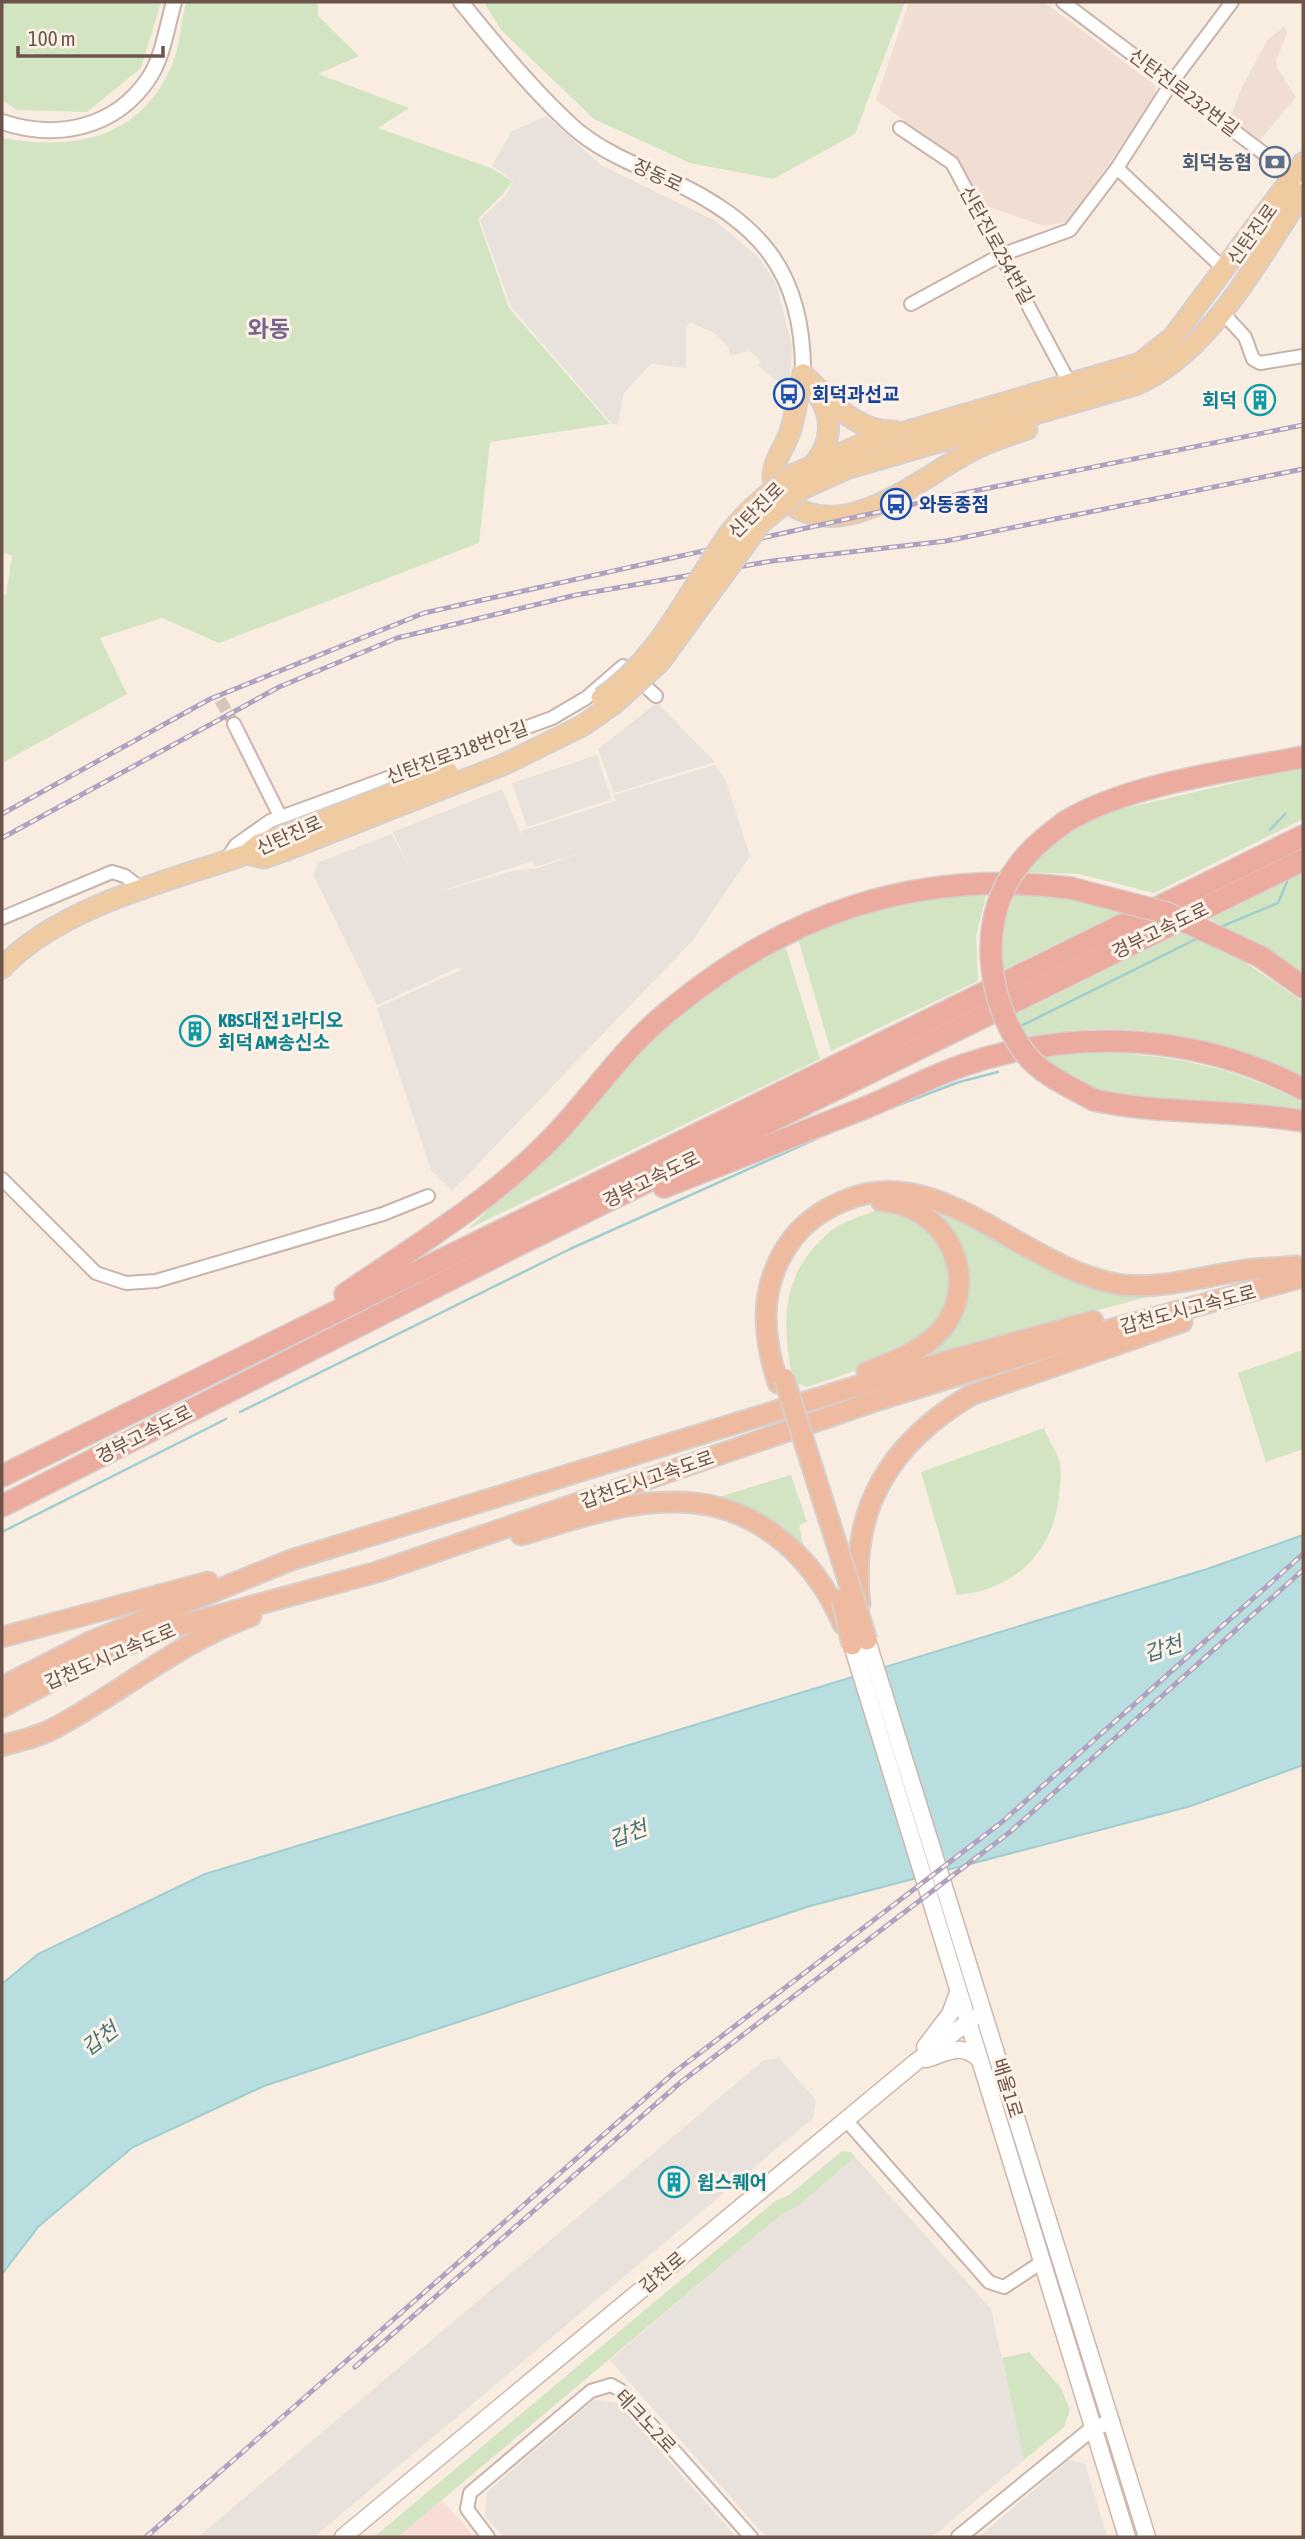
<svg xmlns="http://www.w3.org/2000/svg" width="1305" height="2539" viewBox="0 0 1305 2539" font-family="'Asap Condensed','Noto Sans KR',sans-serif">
<rect width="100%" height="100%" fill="#f9ede1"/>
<!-- residential -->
<g fill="#efded1">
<path d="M909,2H1044L1155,85L1156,96L1069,221L1044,226L989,207L986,213L961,165L953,156L876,100Z"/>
<path d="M1284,27L1287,33L1276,61L1277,68L1296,97L1260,140L1230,118L1242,87L1268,39Z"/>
</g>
<!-- commercial -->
<path fill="#f8ddd6" d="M442,2500L475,2537H398Z"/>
<!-- industrial -->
<g fill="#e8e1dc" fill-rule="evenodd">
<path d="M546,116L601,165L717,222L760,259L776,284L792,346L789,391L758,366L761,361L750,351L730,355L728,346L713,332L689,322L686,329V368L651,364L624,393L618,425L612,424L511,307L480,220L506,195L513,181L492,166L511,132Z"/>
<path d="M657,703L715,762L614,793L598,749Z"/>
<path d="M597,755L611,799L527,827L512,783Z"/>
<path d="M715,765L725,779L750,856L694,939L452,1191L431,1170L377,1008L461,970L459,967L377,1005L314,876L317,863L392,834L411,870L393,832L502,789L526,846L521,831L616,801L614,795ZM589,850L535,869L516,870L435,893L532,861L535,867Z"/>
<path d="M779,2058L816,2100L813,2118L314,2537H198L764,2060Z"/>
<path d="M855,2157L991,2309L1024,2460L932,2537H766L610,2360L783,2213L798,2205Z"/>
<path d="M594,2400L618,2403L736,2537H504L485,2516L487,2492Z"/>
<path d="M1069,2460L1085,2464L1107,2537H979Z"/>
</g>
<!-- green -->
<g fill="#d3e4c2">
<path d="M2,2H161L141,68L87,112L17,110L2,100Z"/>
<path d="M186,2H318V16L359,56L318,74L409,108L378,128L491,168L512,181L504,193L478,219L509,308L610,424L490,442L479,543L219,643L162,618L100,638L127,694L2,763V594L6,595L12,556L2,552V138C74,151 141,139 172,65C180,46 181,22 186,2Z"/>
<path d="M484,2H905L855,134L773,179L690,163L594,119L501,30Z"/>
<path d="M1303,767V819L1154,893L1079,874L1026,872L1053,841L1100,814Z"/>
<path d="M1303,873V978L1274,956L1210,919Z"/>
<path d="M987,892L976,936L978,981L831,1051L798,939L872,908L943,894Z"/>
<path d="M1011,892L1069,895L1126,910L998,972V944Z"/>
<path d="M1185,931L1243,961L1303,1002V1080C1240,1048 1169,1027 1097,1029C1072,1029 1047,1035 1022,1038L1008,1018Z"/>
<path d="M785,945L820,1059L468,1229L573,1129L667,1024L710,988Z"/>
<path d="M1098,1052C1178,1056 1232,1067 1303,1102V1115L1119,1096L1076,1082L1038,1056Z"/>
<path d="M902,1197L935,1206L985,1231L1050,1271L1118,1290L1170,1291L910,1360L942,1333L959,1269Z"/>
<path d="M877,1210L910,1213L938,1232L954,1261L952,1297L938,1327L884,1361L807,1387L793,1382C781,1320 780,1273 832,1230C844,1221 863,1216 877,1210Z"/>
<path d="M1303,1350V1449L1266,1462L1238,1373Z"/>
<path d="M1044,1428C1048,1440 1057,1451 1060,1463C1062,1472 1060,1486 1059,1495C1054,1552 1013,1591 957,1595L921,1472Z"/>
<path d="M791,1475L807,1522L799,1525L805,1552L712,1499Z"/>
<path d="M842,2151L851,2152L855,2157L798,2206L783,2213L398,2537H374L775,2201L789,2195Z"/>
<path d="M1029,2352L1061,2388L1070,2410L1064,2427L1024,2460L1002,2358Z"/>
</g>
<!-- water -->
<path fill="#b9dedf" stroke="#a0cdd0" stroke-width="2" d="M1303,1535V1765L1191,1806L810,1906L264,2086L133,2147L39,2226L2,2274V1984L38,1954L205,1874L1207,1569Z"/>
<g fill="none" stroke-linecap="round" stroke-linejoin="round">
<!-- stream -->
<g stroke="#a0cdd0" stroke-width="2.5">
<path d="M1270,830L1285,814"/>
<path d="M1218,928L1278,903L1287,882"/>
<path d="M1019,1027L1200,937"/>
<path d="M888,1109L959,1082L998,1072"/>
<path d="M240,1412L570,1249L818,1138"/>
<path d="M2,1532L226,1419"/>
</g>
<!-- minor-tunnel -->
<path stroke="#d6c7bc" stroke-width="12" stroke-dasharray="12 6" stroke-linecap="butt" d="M220,700L234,724"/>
<!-- minor casing -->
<g stroke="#c8b4aa" stroke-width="16">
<g id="minor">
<path d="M1063,2L1303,183"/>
<path d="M900,128L952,163L1070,384"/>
<path d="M1117,168L1225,270"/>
<path d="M911,304L1001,255L1070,230L1117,168L1172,82L1232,2"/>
<path d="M1221,311L1245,337L1253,359L1260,363L1303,356"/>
<path d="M234,724L280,816"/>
<path d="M226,860L236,845L270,821L552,718L586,698L623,666L656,696"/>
<path d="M2,918L112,872L125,876L143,890"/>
<path d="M2,1179L96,1273L126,1283L156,1281L383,1214L428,1196"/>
<path d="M846,2120L989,2282L1004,2287L1042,2262"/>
<path d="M488,2537L467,2509L470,2493L591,2391L611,2385L620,2390L751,2537"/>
</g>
</g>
<!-- tertiary casing -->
<g stroke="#c8b4aa" stroke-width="18">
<g id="tertiary">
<path d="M461,2C493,42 540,99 579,132C605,153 638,166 668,179C759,221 804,271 803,374"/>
<path d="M2,122C56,140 115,129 149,78C163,57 167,26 174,2"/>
<path d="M959,2537L1093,2428L1112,2422"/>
</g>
</g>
<!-- secondary casing -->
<g stroke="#cdb6aa" stroke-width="19">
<g id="secondary">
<path d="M867,1640L1147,2537"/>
<path d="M852,1645L1127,2537"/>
<path d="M925,2047L950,2014L958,1993"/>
<path d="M926,2059C947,2053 960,2042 978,2058"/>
<path d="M343,2537L917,2061L973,2018"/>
</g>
</g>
<!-- primary casing -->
<g stroke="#d6cfcd" stroke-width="23">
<g id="primary">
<path d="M803,374C798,393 796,413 790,432C785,447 773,460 773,477C773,489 782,500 793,506C852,543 927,472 977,448C993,440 1011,435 1027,429"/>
<path d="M803,374C828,398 856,433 894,431"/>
<path d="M815,463C832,442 833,416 818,395"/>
<path d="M792,475L860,445L1140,363L1173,337L1303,163"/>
<path d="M802,489L846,469L1135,385C1210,354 1259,257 1303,193"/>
<path d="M247,854L264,858L284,851"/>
<path d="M2,968C60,906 169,881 247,854L259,844L279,837"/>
</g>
</g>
<!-- trunk casing -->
<g stroke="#d6cfcd" stroke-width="23">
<g id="trunk">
<path d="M867,1372C893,1362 922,1351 941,1330C984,1279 945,1204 881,1201"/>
<path d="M778,1383C761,1331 759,1283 793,1238C808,1219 827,1207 849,1199C943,1162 1027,1272 1123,1285C1162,1289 1201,1277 1239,1271C1258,1268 1278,1268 1297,1266"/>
<path d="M521,1535C569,1521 620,1502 671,1502C752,1500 812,1553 843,1624"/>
<path d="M860,1604C849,1509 890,1443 971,1395L1182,1322"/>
<path d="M2,1637L208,1582"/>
<path d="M2,1687L90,1642L291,1560L864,1384L1093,1321"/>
<path d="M2,1707L98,1656L175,1627L377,1572L872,1402L1079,1338L1303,1277"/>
<path d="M2,1746C18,1741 38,1737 53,1729C122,1692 176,1644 251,1616"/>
</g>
</g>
<!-- motorway casing -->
<g stroke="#d6cfcd" stroke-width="24">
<g id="motorway">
<path d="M1065,822C1127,784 1231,771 1303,757"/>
<path d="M1261,957L1303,987"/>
<path d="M1094,1100C1163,1115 1233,1109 1303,1121"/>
<path d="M664,1187C732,1160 799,1134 867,1107C899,1094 931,1076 964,1065C1077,1027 1197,1034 1303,1089"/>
<path d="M345,1294C416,1246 492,1200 552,1138C590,1099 621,1051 663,1016C782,915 914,868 1070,888"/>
<path d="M2,1476L1303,836"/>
<path d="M2,1506L522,1243L1303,860"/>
</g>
</g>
<!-- minor -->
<use href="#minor" stroke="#fff" stroke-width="12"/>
<!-- tertiary -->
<use href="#tertiary" stroke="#fff" stroke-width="14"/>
<!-- secondary -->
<use href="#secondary" stroke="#fff" stroke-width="16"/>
<!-- primary -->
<use href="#primary" stroke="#f0cba1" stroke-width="19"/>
<!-- trunk -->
<use href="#trunk" stroke="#eebba0" stroke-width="19"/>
<!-- motorway -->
<use href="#motorway" stroke="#ecab9f" stroke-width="21"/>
<!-- rail casing -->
<g stroke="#afa2c0" stroke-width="5">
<g id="rail">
<path d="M2,814L210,699L424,613L964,493L1303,425"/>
<path d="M2,838L279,687L397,638L576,595L772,561L946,541L1303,469"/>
<path d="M355,2367L681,2082L1010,1832L1303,1570"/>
<path d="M146,2537L676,2071L1002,1822L1303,1554"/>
</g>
</g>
<!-- rail -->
<use href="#rail" stroke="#fcf2e7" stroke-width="2.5" stroke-dasharray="8" stroke-linecap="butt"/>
<!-- primary-bridge casing -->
<g stroke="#d6cfcd" stroke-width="23" stroke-linecap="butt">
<g id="primary-bridge">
<path d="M601,698C660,658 689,590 729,534C746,511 770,492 792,475"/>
<path d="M279,837L448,772"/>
<path d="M284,851L505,764L582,726L615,703L660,662L761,523L802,489"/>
</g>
</g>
<!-- trunk-bridge casing -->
<g stroke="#d6cfcd" stroke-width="23" stroke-linecap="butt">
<g id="trunk-bridge">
<path d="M784,1378L867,1640"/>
<path d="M842,1599L852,1645"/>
</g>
</g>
<!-- motorway-bridge casing -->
<g stroke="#d6cfcd" stroke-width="24" stroke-linecap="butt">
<g id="motorway-bridge">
<path d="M1065,822C1048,835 1031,848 1018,866C977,920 986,999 1024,1052C1040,1074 1070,1087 1094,1100"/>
<path d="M1070,888L1167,913L1261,957"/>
</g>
</g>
<!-- primary-bridge -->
<use href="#primary-bridge" stroke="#f0cba1" stroke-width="19"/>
<!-- trunk-bridge -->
<use href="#trunk-bridge" stroke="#eebba0" stroke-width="19"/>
<!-- motorway-bridge -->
<use href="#motorway-bridge" stroke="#ecab9f" stroke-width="21"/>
</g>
<!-- icons -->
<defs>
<g id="bank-ring" transform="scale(1.575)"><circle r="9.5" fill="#fcf2e7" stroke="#5c6f8a" stroke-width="1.5"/><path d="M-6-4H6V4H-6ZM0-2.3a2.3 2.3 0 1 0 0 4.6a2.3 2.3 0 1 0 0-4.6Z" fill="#5c6f8a"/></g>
<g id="bus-ring" transform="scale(1.575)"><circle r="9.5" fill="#fcf2e7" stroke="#1a4fb4" stroke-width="1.5"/><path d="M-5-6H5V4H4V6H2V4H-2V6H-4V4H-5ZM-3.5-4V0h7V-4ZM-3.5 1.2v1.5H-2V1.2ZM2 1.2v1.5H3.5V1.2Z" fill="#1a4fb4"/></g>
<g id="building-ring" transform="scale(1.575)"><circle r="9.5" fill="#fcf2e7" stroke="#0f9aa8" stroke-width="1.5"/><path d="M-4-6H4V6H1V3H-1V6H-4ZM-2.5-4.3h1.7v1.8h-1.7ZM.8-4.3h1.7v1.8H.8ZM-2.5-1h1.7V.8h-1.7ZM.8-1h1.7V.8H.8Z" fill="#0f9aa8"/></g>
</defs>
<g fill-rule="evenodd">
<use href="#bank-ring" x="1275" y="162"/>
<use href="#bus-ring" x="789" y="394"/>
<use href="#building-ring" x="1260" y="400"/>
<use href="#bus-ring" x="896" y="504"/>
<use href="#building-ring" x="195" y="1031"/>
<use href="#building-ring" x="674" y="2182"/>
</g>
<g text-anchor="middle" stroke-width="6" stroke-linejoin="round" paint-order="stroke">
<!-- street labels -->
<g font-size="19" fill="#6d544b" stroke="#fcf2e7">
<text transform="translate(1184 92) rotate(37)" y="7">신탄진로232번길</text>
<text transform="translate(658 175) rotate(25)" y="7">장동로</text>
<text transform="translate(1252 234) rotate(-54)" y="7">신탄진로</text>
<text transform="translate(997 245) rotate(61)" y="7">신탄진로254번길</text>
<text transform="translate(756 510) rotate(-45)" y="7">신탄진로</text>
<text transform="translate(457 752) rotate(-20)" y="7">신탄진로318번안길</text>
<text transform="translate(289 835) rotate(-24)" y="7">신탄진로</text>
<text transform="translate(1160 930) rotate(-26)" y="7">경부고속도로</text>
<text transform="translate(651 1179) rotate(-26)" y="7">경부고속도로</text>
<text transform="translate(1188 1309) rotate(-15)" y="7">갑천도시고속도로</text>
<text transform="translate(144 1434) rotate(-27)" y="7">경부고속도로</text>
<text transform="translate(647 1479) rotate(-19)" y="7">갑천도시고속도로</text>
<text transform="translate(110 1656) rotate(-23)" y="7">갑천도시고속도로</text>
<text transform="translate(1008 2088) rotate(73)" y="7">배울1로</text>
<text transform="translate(662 2272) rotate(-40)" y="7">갑천로</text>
<text transform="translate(646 2421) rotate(47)" y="7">테크노2로</text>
</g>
<!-- service labels -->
<g font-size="19" font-weight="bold" fill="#4e5e75" stroke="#fcf2e7" text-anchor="end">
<text x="1252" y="169">회덕농협</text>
</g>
<!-- transit labels -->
<g font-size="19" font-weight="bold" fill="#164399" stroke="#fcf2e7" text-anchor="start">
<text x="812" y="401">회덕과선교</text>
<text x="919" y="511">와동종점</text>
</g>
<!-- culture labels -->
<g font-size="19" font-weight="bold" fill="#0d838f" stroke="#fcf2e7" text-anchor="start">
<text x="1237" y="407" text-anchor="end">회덕</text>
<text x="218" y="1027">KBS대전 1라디오<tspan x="218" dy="22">회덕 AM송신소</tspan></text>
<text x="697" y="2189">윕스퀘어</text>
</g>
<!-- water labels -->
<g font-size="21" font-style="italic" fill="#457477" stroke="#fcf2e7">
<text transform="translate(1163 1649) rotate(-18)" y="7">갑천</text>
<text transform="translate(628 1834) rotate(-20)" y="7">갑천</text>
<text transform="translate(100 2039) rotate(-37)" y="7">갑천</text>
</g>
<!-- quarter labels -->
<g font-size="23" font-weight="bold" fill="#796489" stroke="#fcf2e7">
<text x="269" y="337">와동</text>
</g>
</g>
<!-- border -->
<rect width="1305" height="2539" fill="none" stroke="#6d544b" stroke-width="7"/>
<!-- scale -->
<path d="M18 46v10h145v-10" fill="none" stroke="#6d544b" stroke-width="3.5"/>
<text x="28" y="46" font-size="21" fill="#6d544b" stroke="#fcf2e7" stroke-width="5" paint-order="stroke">100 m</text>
</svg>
